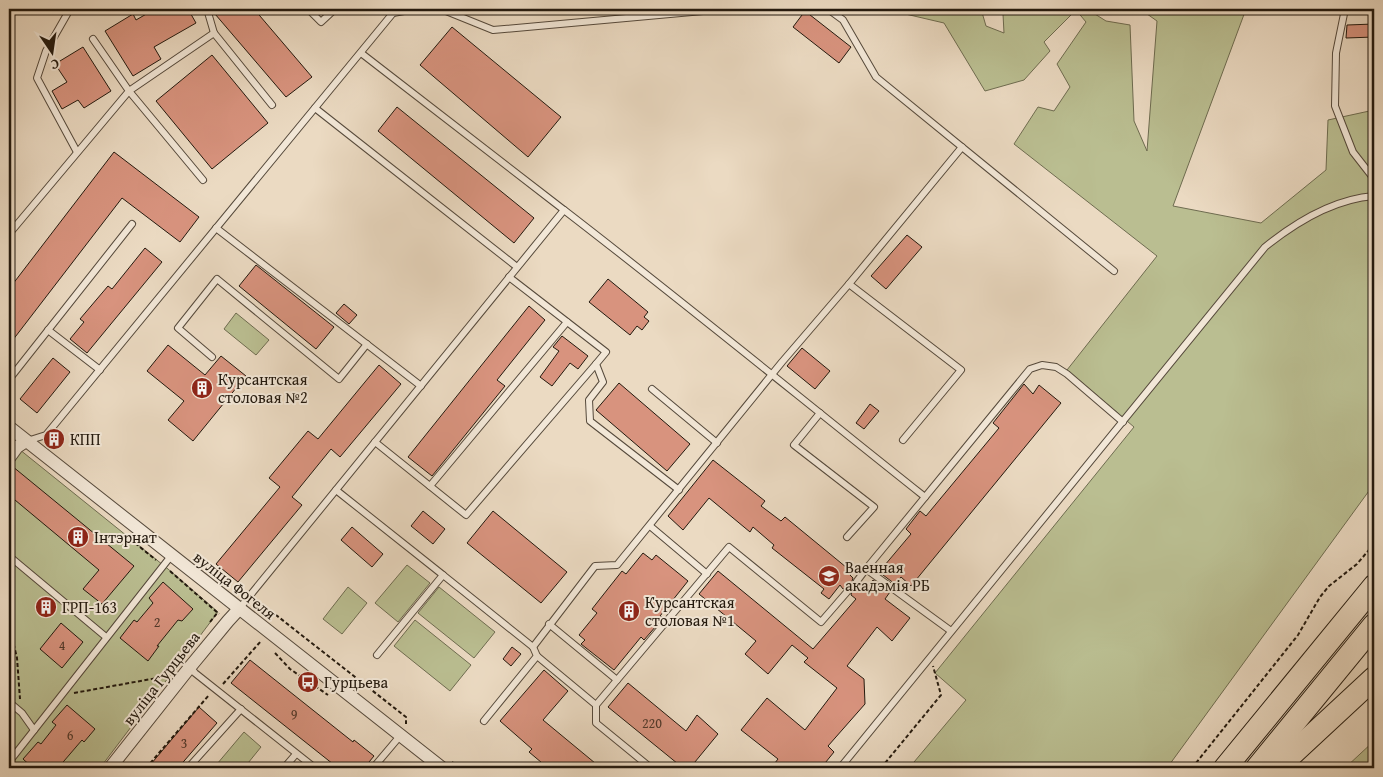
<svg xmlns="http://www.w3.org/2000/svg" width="1383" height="777" viewBox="0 0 1383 777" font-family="'Gentium Book Plus',serif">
<rect width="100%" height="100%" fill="#ebdac2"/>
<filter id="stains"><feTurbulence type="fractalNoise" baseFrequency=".004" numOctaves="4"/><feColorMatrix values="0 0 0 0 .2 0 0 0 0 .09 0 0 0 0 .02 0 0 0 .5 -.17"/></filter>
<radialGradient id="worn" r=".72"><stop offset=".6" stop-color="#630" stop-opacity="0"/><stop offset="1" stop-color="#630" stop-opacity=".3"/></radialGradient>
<!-- green -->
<g fill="#babe91" stroke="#6e6c50">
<path d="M884,9H981L986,26L1004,33L1003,14L1016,9H1087L1106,21L1130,25L1134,121L1147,151L1157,21L1140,9H1246L1173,206L1261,223L1326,170L1328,120L1374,110V484L1167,768H909L966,700L935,673L1134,427L1067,370L1157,256L1014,144L1038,107L1054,111L1070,87L1057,64L1086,22L1076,10L1044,42L1050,51L1024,80L985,91L944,23Z"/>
<path d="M236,313L269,340L256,355L224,329Z"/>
<path d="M9,441L168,569L218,612L100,768H9Z"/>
<path d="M407,565L430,583L398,622L375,603Z"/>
<path d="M348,587L367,603L342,634L323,619Z"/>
<path d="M439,587L495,632L474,658L418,613Z"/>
<path d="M415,620L471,665L450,691L394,646Z"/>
<path d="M244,732L261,747L244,768H223L217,764Z"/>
<path d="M1374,741V768H1345Z"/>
</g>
<!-- building -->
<g fill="#d8937e" stroke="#23190e">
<path d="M155,9H188L196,23L154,47L161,59L133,76L105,31L133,14L136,20Z"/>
<path d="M222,9H254L312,77L286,97L215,14Z"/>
<path d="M805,11L851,47L839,63L793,27Z"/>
<path d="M1374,24V37L1346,38L1347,25Z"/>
<path d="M452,27L561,117L528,157L420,65Z"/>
<path d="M83,47L111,91L84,108L78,100L62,109L52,91L67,82L55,64Z"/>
<path d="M212,55L268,123L212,169L156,101Z"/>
<path d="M397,107L534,218L514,243L378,131Z"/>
<path d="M114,152L199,217L180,242L122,198L9,345V289Z"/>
<path d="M907,235L922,247L886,289L871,276Z"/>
<path d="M145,248L162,262L87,353L70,339L84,322L80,319L108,286L112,289Z"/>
<path d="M256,265L334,327L316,349L239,286Z"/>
<path d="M608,279L648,312L644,317L649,321L642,330L637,326L630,335L589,302Z"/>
<path d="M344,304L357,315L349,324L336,313Z"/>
<path d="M529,306L545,320L497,380L505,386L432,476L408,457Z"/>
<path d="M562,336L588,356L578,369L570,363L552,386L540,377L559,351L553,347Z"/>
<path d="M168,345L205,375L221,356L246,376L193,441L168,420L184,401L147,371Z"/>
<path d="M802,348L830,371L815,389L787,366Z"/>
<path d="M53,358L70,372L37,413L20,399Z"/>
<path d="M379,365L401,384L340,457L331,449L292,497L302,505L238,582L216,564L280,487L269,478L308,431L318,439Z"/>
<path d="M619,383L690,444L667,471L596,410Z"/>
<path d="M1024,384L1033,394L1039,385L1061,403L911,586L901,577L895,584L879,572L911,534L906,529L920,511L926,516L999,428L993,423Z"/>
<path d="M870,404L879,411L864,429L856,423Z"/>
<path d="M713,460L765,501L761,506L781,521L785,517L852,572L850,575L853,578L852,581L854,585L857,586L861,584L866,589L873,580L890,592L885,599L910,618L892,641L877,627L847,666L864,679L865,704L828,746L834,752L821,768H771L778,759L741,730L767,698L805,730L837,688L804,662L808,658L792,645L768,674L745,654L756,641L699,594L718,571L813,649L856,599L851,595L852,591L850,588L843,589L840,585L829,599L821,593L824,589L772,548L774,545L753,527L750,532L709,498L683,530L668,516Z"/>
<path d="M9,466H12L134,566L102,604L83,589L99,570L15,500L9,507Z"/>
<path d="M423,511L445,529L433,544L411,526Z"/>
<path d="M493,511L567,572L541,603L467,543Z"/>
<path d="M352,527L383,554L372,567L341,540Z"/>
<path d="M643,553L652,560L656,555L688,581L660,616L663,618L644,640L641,637L614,670L581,644L585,640L579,635L597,613L592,609L622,571L626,574Z"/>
<path d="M163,582L193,609L182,621L178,620L157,646H159L148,661L120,638L134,620L137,622L153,603L149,598Z"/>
<path d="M61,623L83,642L62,668L40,649Z"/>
<path d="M512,647L521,654L511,666L503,659Z"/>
<path d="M250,660L353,742L354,740L374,756L364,768H338L231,683Z"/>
<path d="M544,670L568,691L543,720L601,768H548L529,752L532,749L500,721Z"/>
<path d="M628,683L686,731L697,715L718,734L690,768H683L608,707Z"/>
<path d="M67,705L95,729L84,742L82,740L58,768H33L23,759L38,742L41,744L56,725L52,722Z"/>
<path d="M199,707L217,723L178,768H156L151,764Z"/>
</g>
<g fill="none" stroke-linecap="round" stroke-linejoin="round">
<!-- lane casing -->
<g stroke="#55493b" stroke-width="8">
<g id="lane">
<path d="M70,9L46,51L37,78L77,152"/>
<path d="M207,9L214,33"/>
<path d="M308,9L321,22L335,9"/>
<path d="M383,9L393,13L415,9"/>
<path d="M441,9L493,30L725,9"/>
<path d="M828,9L843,20L876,77L1114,271"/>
<path d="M1345,9L1336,53L1335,106L1353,152L1374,179"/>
<path d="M315,108L517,267"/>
<path d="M203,180L129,91L214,33L272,105"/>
<path d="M564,210C686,304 804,401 925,497"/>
<path d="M216,228L421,386"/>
<path d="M9,234L129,91L93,39"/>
<path d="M509,277L606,352L596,364L603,382L589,400L590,421L679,490"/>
<path d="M849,284L962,147"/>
<path d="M48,330L100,370"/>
<path d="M212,357L178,328L217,279L339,379L367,344"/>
<path d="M11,377L132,224"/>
<path d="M652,389L717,443"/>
<path d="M820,413L794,445L874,507L847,537"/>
<path d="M27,441L46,435L393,13"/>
<path d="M375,442L466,515L596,364"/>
<path d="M430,486L567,322"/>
<path d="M336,490L443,575"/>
<path d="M650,526L707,574"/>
<path d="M9,556L106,637"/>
<path d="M857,581L866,569"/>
<path d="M239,609L564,210L361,53"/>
<path d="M549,624L617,680"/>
<path d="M951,631L866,569L1030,369L1042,365L1056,367L1067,374L1123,422"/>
<path d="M377,655L443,575L533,647L595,566L617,565L782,362L849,284L961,370L903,440"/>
<path d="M537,656L596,705V723L651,768"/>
<path d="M190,667L195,673L315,768"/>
<path d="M9,702L22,713L34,730"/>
<path d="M596,705L729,547L821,622L847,592"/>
<path d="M484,721L537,656L533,647"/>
<path d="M9,762L171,556"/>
<path d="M188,768L241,709"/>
<path d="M284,768L296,754"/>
<path d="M373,768L400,736"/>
<path d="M840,768L1265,247C1296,222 1334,199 1374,196"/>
</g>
</g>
<!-- street casing -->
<g stroke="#55493b" stroke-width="14">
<g id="street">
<path d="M9,427L442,768"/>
<path d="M9,458L17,447L26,441"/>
<path d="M110,768L190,667L228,621L239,609"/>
</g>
</g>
<!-- highway casing -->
<g stroke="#23190e" stroke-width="24">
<g id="highway">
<path d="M1225,768L1374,586"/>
<path d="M1257,768L1374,625"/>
<path d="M1277,768L1374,678"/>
</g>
</g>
<!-- path -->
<g stroke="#23190e" stroke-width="2" stroke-dasharray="4 2.5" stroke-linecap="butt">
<path d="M135,543L156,560"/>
<path d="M170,571L219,614"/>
<path d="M269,616L276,615L406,717V724"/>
<path d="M210,622L218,612"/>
<path d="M9,625L17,658L20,699"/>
<path d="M275,653L290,669L328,695"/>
<path d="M1369,662L1374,655"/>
<path d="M223,684L261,641"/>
<path d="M74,693L168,676"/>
<path d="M452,762L460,768"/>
<path d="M146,768L209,695"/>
<path d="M881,768L941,695L933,666"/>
<path d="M1192,768L1298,635L1320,597L1329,586L1357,564L1374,544"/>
</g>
<!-- lane -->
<use href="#lane" stroke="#f2e7d7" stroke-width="6"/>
<!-- street -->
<use href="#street" stroke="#f2e7d7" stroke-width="12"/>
<!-- highway -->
<use href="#highway" stroke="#ebdac2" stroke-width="22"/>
</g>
<!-- icons -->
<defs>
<g id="building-disc" transform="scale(1.125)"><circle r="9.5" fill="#8f2418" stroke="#f2e7d7"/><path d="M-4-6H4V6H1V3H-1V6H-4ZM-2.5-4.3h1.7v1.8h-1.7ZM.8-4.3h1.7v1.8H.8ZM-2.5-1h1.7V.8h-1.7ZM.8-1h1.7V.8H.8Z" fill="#fff"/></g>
<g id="university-disc" transform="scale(1.125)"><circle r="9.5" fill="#8f2418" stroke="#f2e7d7"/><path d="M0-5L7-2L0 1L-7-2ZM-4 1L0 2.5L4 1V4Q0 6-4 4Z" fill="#fff"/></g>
<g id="bus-disc" transform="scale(1.125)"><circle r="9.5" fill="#8f2418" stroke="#f2e7d7"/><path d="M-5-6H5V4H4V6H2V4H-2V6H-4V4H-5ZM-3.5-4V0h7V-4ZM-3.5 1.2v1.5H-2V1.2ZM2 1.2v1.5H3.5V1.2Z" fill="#fff"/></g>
</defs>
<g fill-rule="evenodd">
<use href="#building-disc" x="202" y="388"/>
<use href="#building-disc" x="54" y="439"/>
<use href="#building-disc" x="78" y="537"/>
<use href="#university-disc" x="829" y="576"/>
<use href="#building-disc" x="46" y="607"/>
<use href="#building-disc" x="629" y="611"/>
<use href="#bus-disc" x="308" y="682"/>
</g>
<g text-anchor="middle" stroke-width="4" stroke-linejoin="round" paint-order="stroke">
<!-- number labels -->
<g font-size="14" fill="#50382a">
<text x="157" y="627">2</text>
<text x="62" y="650">4</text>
<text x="294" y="719">9</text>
<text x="652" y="728">220</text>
<text x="70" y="740">6</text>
<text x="184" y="748">3</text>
</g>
<!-- poi labels -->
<g font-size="16" fill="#23190e" stroke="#f2e7d7" text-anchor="start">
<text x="218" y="385">Курсантская<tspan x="218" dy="18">столовая №2</tspan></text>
<text x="70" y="445">КПП</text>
<text x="94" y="543">Інтэрнат</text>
<text x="845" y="573">Ваенная<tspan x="845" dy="18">акадэмія РБ</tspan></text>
<text x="645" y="608">Курсантская<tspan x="645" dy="18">столовая №1</tspan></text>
<text x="62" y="613">ГРП-163</text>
<text x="324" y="688">Гурцьева</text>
</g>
<!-- street labels -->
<g font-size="16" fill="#23190e" stroke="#f2e7d7">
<text transform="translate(235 585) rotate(38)" y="6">вуліца Фогеля</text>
<text transform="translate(161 678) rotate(-52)" y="6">вуліца Гурцьева</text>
</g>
</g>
<!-- margin -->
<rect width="1383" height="777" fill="none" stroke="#ebdac2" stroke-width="30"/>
<rect x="10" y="10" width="1363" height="757" fill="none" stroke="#23190e" stroke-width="2.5"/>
<rect x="15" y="15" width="1353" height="747" fill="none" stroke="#23190e"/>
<!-- north arrow -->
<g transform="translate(52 52) rotate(167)" stroke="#f2e7d7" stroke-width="4" paint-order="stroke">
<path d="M0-4L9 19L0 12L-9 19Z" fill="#23190e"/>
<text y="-8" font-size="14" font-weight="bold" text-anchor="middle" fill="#23190e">С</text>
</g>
<rect width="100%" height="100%" filter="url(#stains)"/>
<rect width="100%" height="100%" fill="url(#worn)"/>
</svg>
